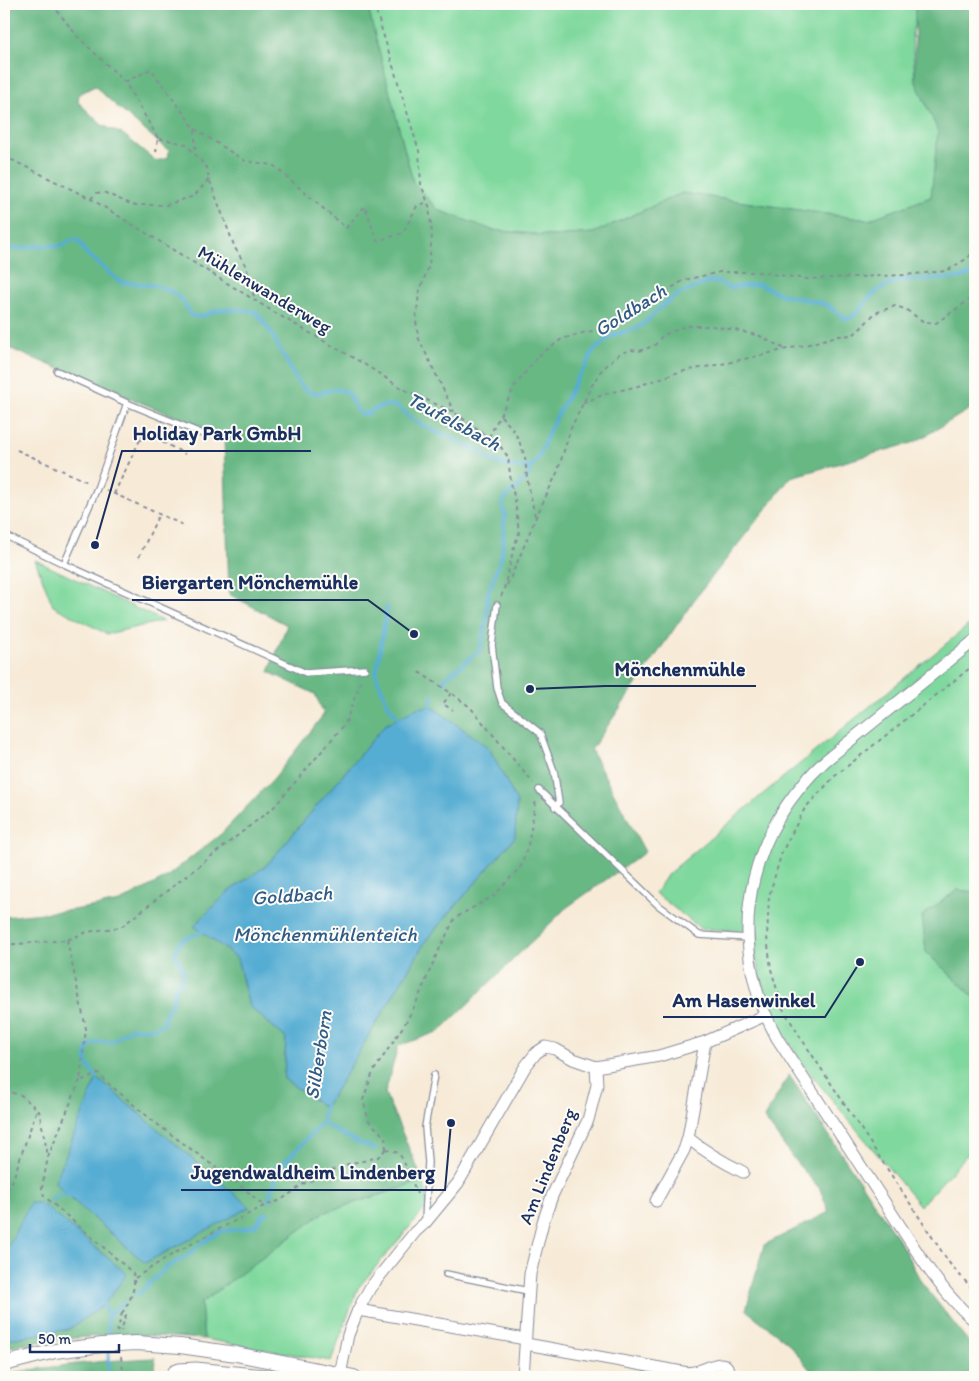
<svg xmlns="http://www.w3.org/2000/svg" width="979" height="1381" viewBox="0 0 979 1381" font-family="Itim,sans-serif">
<rect width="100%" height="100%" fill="#fdfcf7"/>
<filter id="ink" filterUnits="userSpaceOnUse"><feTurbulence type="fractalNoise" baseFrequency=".02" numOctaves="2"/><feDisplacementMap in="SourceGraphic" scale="10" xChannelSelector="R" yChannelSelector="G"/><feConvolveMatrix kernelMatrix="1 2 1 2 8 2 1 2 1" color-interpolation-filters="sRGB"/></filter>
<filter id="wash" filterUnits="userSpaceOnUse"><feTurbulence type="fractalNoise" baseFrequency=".0096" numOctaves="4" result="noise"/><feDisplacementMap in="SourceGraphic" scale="20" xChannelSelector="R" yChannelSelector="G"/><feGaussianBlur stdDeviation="1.12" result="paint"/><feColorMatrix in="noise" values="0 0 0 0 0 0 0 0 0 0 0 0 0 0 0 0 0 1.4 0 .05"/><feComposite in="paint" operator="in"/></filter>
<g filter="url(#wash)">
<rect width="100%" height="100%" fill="#f7ebd8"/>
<!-- green -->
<g fill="#7fd89d" stroke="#4d847e">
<path d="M364,4H919L912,34L915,80L943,132L931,197L868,220L682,193L593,233L553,236L492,230L438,210L413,182Z"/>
<path d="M35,560L163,621L107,634L53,606Z"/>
<path d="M975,620V892L957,890L926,952L975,998V1146L920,1206L799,1060L773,1013L763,985L756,959L755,931L701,929L655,893L668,874L763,794Z"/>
<path d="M423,1181L429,1204L358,1288L331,1361L204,1339L201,1303L323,1213Z"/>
</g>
<!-- forest -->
<g fill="#67b884" stroke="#417471" fill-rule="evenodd">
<path d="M4,4H367L413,182L438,210L492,230L553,236L593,233L682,193L868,220L931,197L938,131L915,80V10L918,4H975V406L915,442L791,477L694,600L591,750L645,852L566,908L440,1031L398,1046L385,1093L423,1181L323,1213L201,1303L204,1339L120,1334L44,1341L4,1348V1340L69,1329L104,1305L114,1291L4,1254V917L73,910L120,902L165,878L221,834L274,778L324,714L315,694L269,672L287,625L229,594L224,437L4,346ZM95,86C112,103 130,118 148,133C156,139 160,146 169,150L168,158L156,161L124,135L102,125L78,102L79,94ZM385,725L515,837L427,939L325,1107L284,1079L286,1038L249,1006L237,958L194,926L228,892L266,866ZM97,1079L202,1232L145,1263L67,1195L55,1182Z"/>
<path d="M957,890L975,892V998L926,952L922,916Z"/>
<path d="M789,1075L900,1242L922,1283L975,1350V1377H816L787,1342L746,1310L764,1245L829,1212L820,1189L795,1161L764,1118Z"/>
<path d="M155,1358L156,1377H4V1374C54,1366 104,1360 155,1358Z"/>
</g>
<!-- water -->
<g fill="#56add3" stroke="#386e98">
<path d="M431,706L489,748L517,802L515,837L427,939L325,1108L284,1079L286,1038L249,1006L237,958L194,926L228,892L266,866L385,725L417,708Z"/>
<path d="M97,1078L250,1207L145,1263L67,1195L55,1182Z"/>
<path d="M30,1203H39L46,1207L127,1274L104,1305L69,1329L4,1340V1254Z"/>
</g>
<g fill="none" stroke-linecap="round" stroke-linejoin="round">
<!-- stream -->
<g stroke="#56add3" stroke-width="4">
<path d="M4,250L37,246H61L72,240L79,241L85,252L120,282L152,285L171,291L181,299L192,316C206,318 204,314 215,311C226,308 245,310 256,312L269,329L296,379L301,386L311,393H321L334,389L348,392L355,407L360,414H367C374,408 382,405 392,405C401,406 406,416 413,420C432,431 451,438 470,447C477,450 483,455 489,459C502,466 516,468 531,467"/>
<path d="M387,607L376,675L387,703L398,718"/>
<path d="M443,682L447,677L480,650L486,622L488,594L502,554L505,515L502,505L504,499L527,478L531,467L538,459L550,429L579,375L585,368L593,351L613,335L635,329L642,325L663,305L679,294L711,281L718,282L729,288L759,284L780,294L825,304L846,319C859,316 862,305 871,296C876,292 885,286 891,284C915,274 954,285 975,272"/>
<path d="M430,709L432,699L434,696"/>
<path d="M97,1078C88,1065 83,1062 89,1046L98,1042H112L131,1028L152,1029L164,1023L166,1013L173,1001L175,988L180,983L184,972L175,952L182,940L206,930"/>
<path d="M322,1123L355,1141L375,1149"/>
<path d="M248,1178L282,1165"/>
<path d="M51,1200L58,1195H70"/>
<path d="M269,1200L272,1188L282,1165L322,1123L325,1104"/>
<path d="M137,1295L166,1268L187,1256L204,1242L221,1231L243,1229L256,1225L261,1217L267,1213"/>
<path d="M104,1305L108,1315L109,1377"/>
<path d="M108,1315L124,1303"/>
</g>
</g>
</g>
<g filter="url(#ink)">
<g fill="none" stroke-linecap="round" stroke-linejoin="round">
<!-- service casing -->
<g stroke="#898d9b" stroke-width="8">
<g id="service">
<path d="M57,371L127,403L203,434"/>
<path d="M4,535L64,564L306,673L365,669"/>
<path d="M64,564L98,486L127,403"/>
<path d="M497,605L492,645L497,688L502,703L540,733L554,771L559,803L555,807"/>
<path d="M539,790L658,905L699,935L748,938"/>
<path d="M425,1221L428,1162L425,1127L434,1075"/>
<path d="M446,1274L528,1291"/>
</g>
</g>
<!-- minor casing -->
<g stroke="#898d9b" stroke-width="13">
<g id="minor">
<path d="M975,640L825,761C753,828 728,922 765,1014C769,1022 773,1030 777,1038L923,1261C938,1283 954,1304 975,1321"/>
<path d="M705,1042L688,1138C705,1152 723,1162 743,1172"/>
<path d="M656,1201L684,1150L688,1138"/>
<path d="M358,1310L525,1339"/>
<path d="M526,1344L688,1373L700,1377"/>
<path d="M688,1373C693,1372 697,1372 701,1370C711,1367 731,1355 728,1377"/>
<path d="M340,1375L348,1335L358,1310L370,1288L415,1232L425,1223L458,1183L525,1067L536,1053L545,1047L555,1049L573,1059L596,1067L659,1056L705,1042L766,1015"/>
<path d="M170,1377L174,1371L179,1369L196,1368L285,1377"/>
<path d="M523,1377L530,1274L543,1222L552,1196L588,1120L597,1085L596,1067"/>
</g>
</g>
<!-- tertiary casing -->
<g stroke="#898d9b" stroke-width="16">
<path id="tertiary" d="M4,1364L55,1351L102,1345L136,1343L180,1346L236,1354L354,1377"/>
</g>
<!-- path -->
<g stroke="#898d9b" stroke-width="2" stroke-dasharray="4 4" stroke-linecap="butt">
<path d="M52,4L77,36L125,82L158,138"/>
<path d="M374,4L419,151L421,184L429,206L432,234L429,265L419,293L416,320L418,337L454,412"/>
<path d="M125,82L151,69L195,129V153"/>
<path d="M195,129L245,161L273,165L346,228L365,206L377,241L403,233L417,206L428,202"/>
<path d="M156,152L158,138L186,144L207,168L209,179L235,248L246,266L255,301"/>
<path d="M4,156L91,199L277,314L364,364L403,389L455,413L500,446L508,457L511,483L515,500L519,533L514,547L504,589L501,597"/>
<path d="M91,199L96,193L103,192L133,205H166L194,196L209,179"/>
<path d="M583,403L605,394L638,386L679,372L727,363L809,344L837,336L853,335L862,327L875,313L895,306L905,309L924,322L936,323L975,296"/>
<path d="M501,416L511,427L518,438L525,457L527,478L535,516"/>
<path d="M489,437L515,386L537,357L562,339L586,332L608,329L684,280L720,272H758L807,279L904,275L946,271L968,258L975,250"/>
<path d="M140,440L153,437L185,454"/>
<path d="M17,450L90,483"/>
<path d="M106,490L183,525"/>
<path d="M114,494L148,423"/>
<path d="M139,557L159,514"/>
<path d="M507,585L517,563L536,517L557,473L571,428L591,387L600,372L614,358L621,353L631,350L639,351L648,348L655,345L662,336L685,326H712L735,330L760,336L785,349"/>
<path d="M975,664L835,776L805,808L782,852L769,896L767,937L771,969L782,1007L799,1035L950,1264L975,1292"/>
<path d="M419,672L451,693L470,707L533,783"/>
<path d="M451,693L443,704L453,710"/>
<path d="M67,940L86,1029L80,1080L86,1079L99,1073L104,1080L153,1121L246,1190L264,1206"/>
<path d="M4,945L67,940L87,932L121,927L274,807L345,724L362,678"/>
<path d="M80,1080L48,1157L42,1188L44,1196L133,1273C137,1287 130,1302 122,1313L126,1315L121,1331"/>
<path d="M4,1091L21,1095L39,1111L48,1156"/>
<path d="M386,1149L385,1137L369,1121L363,1100L373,1072L406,1022L417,1001L436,956L455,918L495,895L521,866L528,845L536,800"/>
<path d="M386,1149L399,1153L408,1170L417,1194"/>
<path d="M4,1197L12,1182L37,1109"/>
<path d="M135,1278L166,1258L217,1230L264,1206L281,1200L305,1183L335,1169L351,1163L363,1161L378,1157L386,1149"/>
<path d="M117,1332L122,1313"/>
<path d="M121,1357L124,1377"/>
</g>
<!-- service -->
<use href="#service" stroke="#fff" stroke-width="5.5"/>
<!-- minor -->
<use href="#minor" stroke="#fff" stroke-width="11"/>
<!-- tertiary -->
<use href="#tertiary" stroke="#fff" stroke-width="14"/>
</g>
</g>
<g text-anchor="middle" stroke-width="4" stroke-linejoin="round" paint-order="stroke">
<!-- street labels -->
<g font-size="19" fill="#1b2f5e" stroke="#fdfcf7">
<text transform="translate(265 289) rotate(31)" y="7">Mühlenwanderweg</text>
<text transform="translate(547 1166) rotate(-68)" y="7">Am Lindenberg</text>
</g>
<!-- water labels -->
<g font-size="20" font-style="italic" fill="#305b87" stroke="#fdfcf7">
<text transform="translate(630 310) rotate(-32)" y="7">Goldbach</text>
<text transform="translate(454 421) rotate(28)" y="7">Teufelsbach</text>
<text transform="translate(292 895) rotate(-4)" y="7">Goldbach</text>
<text x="325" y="941">Mönchenmühlenteich</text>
<text transform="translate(318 1055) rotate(-81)" y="7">Silberborn</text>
</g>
</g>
<!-- callouts -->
<path fill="none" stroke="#1b2f5e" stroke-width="2" d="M95 545L122 451H311M414 634L368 600H132M530 689L605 686H756M860 962L825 1017H663M451 1123L445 1190H181"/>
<g fill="#1b2f5e" stroke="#fdfcf7" stroke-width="2">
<circle cx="95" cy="545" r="5"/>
<circle cx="414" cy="634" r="5"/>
<circle cx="530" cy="689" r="5"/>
<circle cx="860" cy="962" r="5"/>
<circle cx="451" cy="1123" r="5"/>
</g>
<g font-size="20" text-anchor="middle" font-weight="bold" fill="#1b2f5e" stroke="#fdfcf7" stroke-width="4" stroke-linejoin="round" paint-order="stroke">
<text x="217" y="440">Holiday Park GmbH</text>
<text x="250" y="589">Biergarten Mönchemühle</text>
<text x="680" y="676">Mönchenmühle</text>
<text x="744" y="1007">Am Hasenwinkel</text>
<text x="313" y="1179">Jugendwaldheim Lindenberg</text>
</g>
<!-- margin -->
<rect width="979" height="1381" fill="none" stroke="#fdfcf7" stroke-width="20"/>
<!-- scale -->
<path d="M30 1344v8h89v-8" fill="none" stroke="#1b2f5e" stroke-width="2.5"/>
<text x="38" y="1344" font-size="15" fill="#1b2f5e" stroke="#fdfcf7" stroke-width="4" paint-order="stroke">50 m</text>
</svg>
